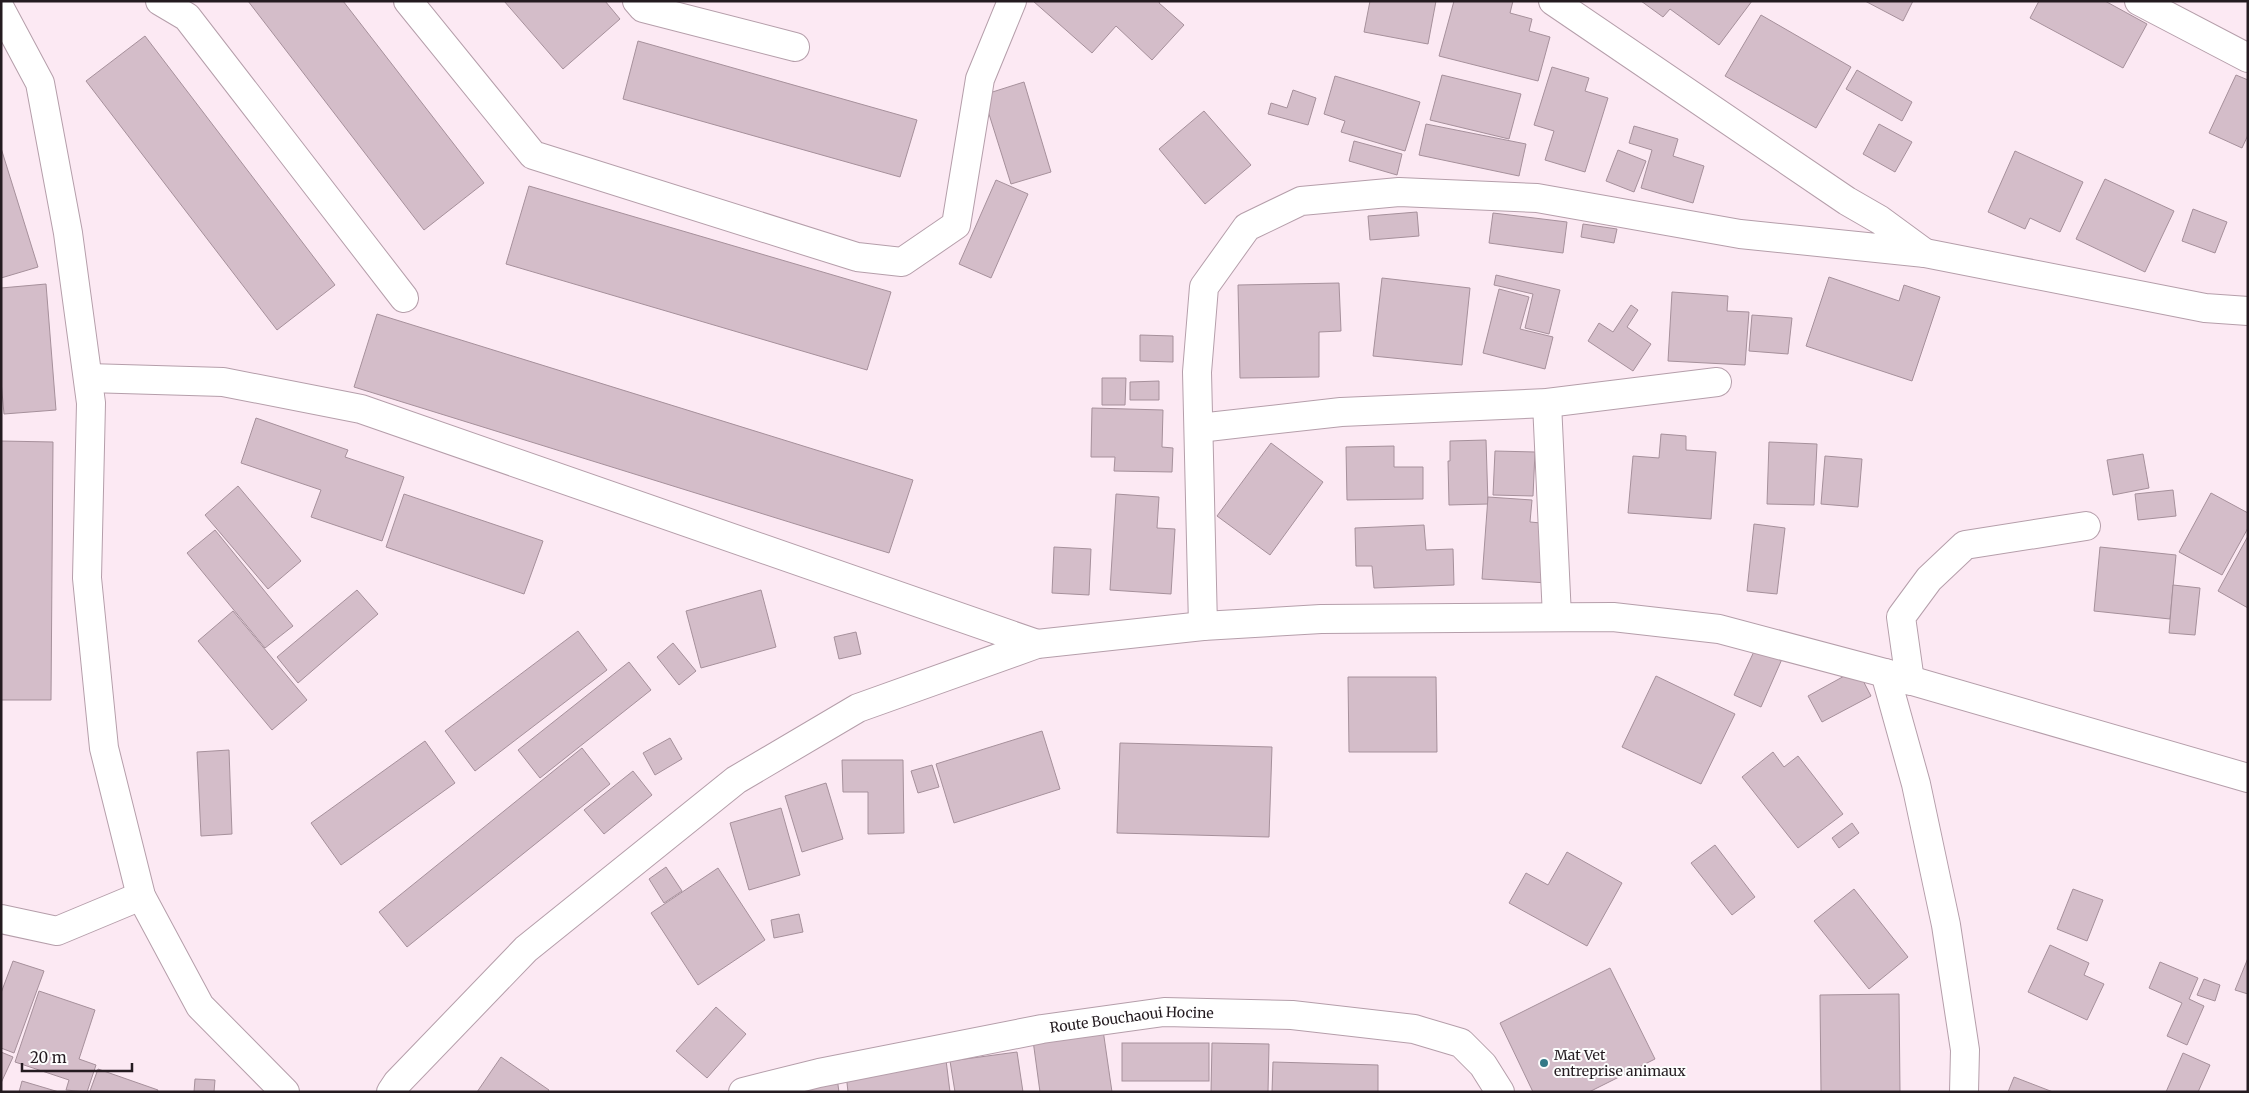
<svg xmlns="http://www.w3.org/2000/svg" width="2249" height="1093" viewBox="0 0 2249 1093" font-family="Merriweather,serif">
<rect width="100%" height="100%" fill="#fce9f3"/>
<!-- building -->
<g fill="#d4bdc9" stroke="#a6909b">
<path d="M248,1H343L484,183L424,230Z"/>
<path d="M504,1H605L620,19L563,69Z"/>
<path d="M1033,1H1160L1159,3L1184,25L1152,60L1116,26L1092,53Z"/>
<path d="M1370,1H1436L1428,44L1364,32Z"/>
<path d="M1454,1H1513L1510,13L1532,19L1529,31L1550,37L1538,81L1439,56Z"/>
<path d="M1641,1H1752L1719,45L1670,9L1663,17Z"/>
<path d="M1865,1H1913L1903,21Z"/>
<path d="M2039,1H2105L2147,24L2123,68L2030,18Z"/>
<path d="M1761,15L1851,67L1816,128L1725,76Z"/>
<path d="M145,36L335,285L277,330L86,81Z"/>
<path d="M638,41L917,120L900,177L623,99Z"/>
<path d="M1552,67L1589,78L1585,91L1608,98L1585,172L1545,160L1554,131L1534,125Z"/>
<path d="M1857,70L1912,102L1902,121L1846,89Z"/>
<path d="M1442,75L1521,94L1509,139L1430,120Z"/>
<path d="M2236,75L2248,80V135L2242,148L2209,133Z"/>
<path d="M1335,76L1420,102L1405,151L1341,132L1345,121L1324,114Z"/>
<path d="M1024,82L1051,172L1011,184L983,95Z"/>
<path d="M1293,90L1316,98L1308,125L1268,114L1271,103L1287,108Z"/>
<path d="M1204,111L1251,165L1205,204L1159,149Z"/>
<path d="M1426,124L1526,144L1519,176L1419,155Z"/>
<path d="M1879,124L1912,142L1895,172L1863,154Z"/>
<path d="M1634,126L1678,139L1673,156L1704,166L1693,203L1641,188L1652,150L1629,143Z"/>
<path d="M1354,141L1402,154L1397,175L1349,161Z"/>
<path d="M1,148L38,267L1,278Z"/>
<path d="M1618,150L1646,161L1634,192L1606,181Z"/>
<path d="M2015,151L2083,182L2060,232L2030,218L2025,229L1988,212Z"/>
<path d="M2105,179L2174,211L2145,272L2076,239Z"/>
<path d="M996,180L1028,194L991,278L959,264Z"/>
<path d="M529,186L891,292L867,370L506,264Z"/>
<path d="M2193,209L2227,222L2215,253L2182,241Z"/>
<path d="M1417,212L1419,236L1370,240L1368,216Z"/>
<path d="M1493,213L1567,222L1563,253L1489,243Z"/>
<path d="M1583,224L1617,229L1614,243L1581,237Z"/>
<path d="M1496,275L1560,290L1549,334L1525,328L1533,294L1494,285Z"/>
<path d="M1829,277L1899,301L1904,285L1940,297L1912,381L1806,346Z"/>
<path d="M1382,278L1470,288L1462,365L1373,356Z"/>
<path d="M1339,283L1341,331L1319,332V377L1240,378L1238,285Z"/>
<path d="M46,284L56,410L4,414L1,381V288Z"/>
<path d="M1499,289L1529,297L1520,329L1553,337L1545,369L1483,353Z"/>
<path d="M1672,292L1728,296L1727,311L1749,312L1745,365L1668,361Z"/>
<path d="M1631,305L1638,310L1627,327L1651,344L1633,371L1588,341L1599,323L1613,332Z"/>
<path d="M377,314L913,480L889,553L354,387Z"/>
<path d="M1752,315L1792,318L1788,354L1749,351Z"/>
<path d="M1140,335L1173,336V362L1140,361Z"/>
<path d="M1102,378H1126L1125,405H1102Z"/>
<path d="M1159,381V400H1130V382Z"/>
<path d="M1092,408L1163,410L1162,447L1173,448L1172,472L1114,471L1115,457H1091Z"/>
<path d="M256,418L348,450L345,457L404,477L382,541L311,517L321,490L241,463Z"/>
<path d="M1661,434L1686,436V450L1716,452L1711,519L1628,513L1633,456L1659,458Z"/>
<path d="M1486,440L1488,504L1449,505L1448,461H1450V441Z"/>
<path d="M1,441L53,442L51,700H1Z"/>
<path d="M1769,442L1817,444L1814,505L1767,504Z"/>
<path d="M1271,443L1323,482L1270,555L1217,516Z"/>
<path d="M1394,446V467H1423V499L1347,500L1346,447Z"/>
<path d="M1495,451L1535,452L1533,496L1493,495Z"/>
<path d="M2143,454L2149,488L2113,495L2107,460Z"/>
<path d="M1825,456L1862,459L1858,507L1821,504Z"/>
<path d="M238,486L301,561L268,589L205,515Z"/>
<path d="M2173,490L2176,516L2138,520L2135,494Z"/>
<path d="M2211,493L2248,513V528L2222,575L2179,552Z"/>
<path d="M404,494L543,541L524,594L386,547Z"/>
<path d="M1116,494L1159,497L1157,528L1175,529L1171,594L1110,590Z"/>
<path d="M1488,497L1532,500L1530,522L1552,524L1548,583L1482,579Z"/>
<path d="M1754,524L1785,528L1777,594L1747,591Z"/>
<path d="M1424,525L1426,550L1453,549L1454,585L1374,588L1372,566H1356L1355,528Z"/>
<path d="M215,530L293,626L265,648L187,553Z"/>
<path d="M2248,536V608L2218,591Z"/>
<path d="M1054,547L1091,549L1089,595L1052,593Z"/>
<path d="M2100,547L2176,555L2170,619L2094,611Z"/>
<path d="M2173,585L2200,588L2195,635L2169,633Z"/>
<path d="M357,590L378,614L298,683L277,657Z"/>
<path d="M761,590L776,647L701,668L686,611Z"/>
<path d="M233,611L307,700L272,730L198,641Z"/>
<path d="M578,631L607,670L475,771L445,731Z"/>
<path d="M856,632L861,654L839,659L834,637Z"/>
<path d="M673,643L696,671L679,685L657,657Z"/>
<path d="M1756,647L1782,659L1761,707L1734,695Z"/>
<path d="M629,662L651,690L540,778L518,750Z"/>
<path d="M1857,669L1871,696L1822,722L1808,696Z"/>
<path d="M1656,676L1735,714L1701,784L1622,747Z"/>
<path d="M1348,677H1436L1437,752H1349Z"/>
<path d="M1042,731L1060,789L954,823L936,764Z"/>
<path d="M670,738L682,759L655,775L643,753Z"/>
<path d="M425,741L455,783L341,865L311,823Z"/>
<path d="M1120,743L1272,747L1269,837L1117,833Z"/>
<path d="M582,748L610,784L407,947L379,912Z"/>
<path d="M229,750L232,834L201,836L197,752Z"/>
<path d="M1773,752L1784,767L1798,756L1843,814L1798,848L1742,777Z"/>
<path d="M842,760H903L904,833L868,834V792H843Z"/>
<path d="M932,765L939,787L918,793L911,771Z"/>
<path d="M633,771L652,795L604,834L584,810Z"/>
<path d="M826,783L843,839L802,852L785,796Z"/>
<path d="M781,808L800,875L749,890L730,823Z"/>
<path d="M1852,823L1859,833L1839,848L1832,838Z"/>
<path d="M1715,845L1755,897L1732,915L1691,863Z"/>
<path d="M1567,852L1622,883L1587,946L1509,903L1526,873L1548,885Z"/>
<path d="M666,867L682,891L664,903L649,879Z"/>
<path d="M718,868L765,940L698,985L651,913Z"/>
<path d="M1854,889L1908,957L1869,989L1814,921Z"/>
<path d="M2073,889L2103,900L2087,941L2057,929Z"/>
<path d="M799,914L803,932L774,938L771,920Z"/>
<path d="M2050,945L2089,963L2084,975L2104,984L2087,1020L2028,992Z"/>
<path d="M2248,958V994L2235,990Z"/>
<path d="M13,961L44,971L14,1053L1,1048V993Z"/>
<path d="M2160,962L2198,978L2189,999L2204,1006L2187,1045L2167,1036L2182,1003L2149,988Z"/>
<path d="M1610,968L1655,1059L1589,1092H1533L1500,1023Z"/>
<path d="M2204,979L2220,985L2215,1001L2197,995Z"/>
<path d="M39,991L95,1010L79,1059L96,1065L87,1092L66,1090L69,1080L15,1062Z"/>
<path d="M1899,994L1900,1092H1821L1820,995Z"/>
<path d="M716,1007L746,1034L707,1078L676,1051Z"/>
<path d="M1102,1023L1112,1092H1040L1032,1033Z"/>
<rect x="1122" y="1043" width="87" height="38"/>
<path d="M1212,1043L1269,1044L1268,1092H1211Z"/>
<path d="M1,1052L13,1057L1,1083Z"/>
<path d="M1017,1052L1023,1092H955L950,1061Z"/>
<path d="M2183,1053L2210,1065L2198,1092H2166Z"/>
<path d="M501,1057L549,1090L548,1092H477Z"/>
<path d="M946,1060L950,1092H848L846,1074Z"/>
<path d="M1273,1062L1378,1065V1092H1272Z"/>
<path d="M98,1069L158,1090L157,1092L90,1091Z"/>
<path d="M2014,1077L2053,1092H2008Z"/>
<path d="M837,1078L839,1092H774Z"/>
<path d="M195,1079L215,1080L214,1092H194Z"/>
<path d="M22,1081L59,1092H19Z"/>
</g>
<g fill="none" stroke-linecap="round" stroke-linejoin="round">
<!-- street casing -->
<g stroke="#b59eaa" stroke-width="30">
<g id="street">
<path d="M160,1L187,17L404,298"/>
<path d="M408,1L533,155L857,257L902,262L956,225L980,79L1012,1"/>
<path d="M637,1L643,8L795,47"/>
<path d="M2139,1L2248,58"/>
<path d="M1,10L40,83L68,233L91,403L87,578L104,748L141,896L200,1006L285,1092"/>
<path d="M1925,253L2205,308L2248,311"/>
<path d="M88,378L223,382L361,409L1037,644"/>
<path d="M1547,403L1557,617"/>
<path d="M1199,428L1341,412L1547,403L1717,382"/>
<path d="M1203,626L1197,372L1204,287L1247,227L1301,201L1399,192L1537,198L1740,234L1925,253L1880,220L1847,201L1553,1"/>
<path d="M1885,673L1916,784L1946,925L1965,1050L1964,1092"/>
<path d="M1910,681L1901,617L1929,579L1965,545L2086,526"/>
<path d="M1,919L57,931L141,896"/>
<path d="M391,1092L397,1083L526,949L736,780L858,708L1037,644L1203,626L1321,619L1613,617L1719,629L1885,673L2248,778"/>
</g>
</g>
<!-- secondary casing -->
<g stroke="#b59eaa" stroke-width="30">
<g id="secondary">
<path id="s1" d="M743,1092L819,1073L1042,1029L1164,1012L1292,1015L1414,1029L1461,1043L1483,1065L1500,1092"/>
</g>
</g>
<!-- street -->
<use href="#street" stroke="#fff" stroke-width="28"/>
<!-- secondary -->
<use href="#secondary" stroke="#fff" stroke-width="28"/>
</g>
<!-- markers -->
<circle fill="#347987" stroke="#fdfdfd" stroke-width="2" cx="1544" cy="1063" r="5"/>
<g text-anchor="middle" stroke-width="4" stroke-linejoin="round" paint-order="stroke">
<!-- street labels -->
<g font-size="14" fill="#241b20" stroke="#fdfdfd">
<text dy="5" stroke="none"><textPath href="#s1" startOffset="396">Route Bouchaoui Hocine</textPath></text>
</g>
<!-- poi labels -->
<g font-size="14" fill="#241b20" stroke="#fdfdfd" text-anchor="start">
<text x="1554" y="1060">Mat Vet<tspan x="1554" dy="16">entreprise animaux</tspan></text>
</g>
</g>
<!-- border -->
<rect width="2249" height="1093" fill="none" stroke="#241b20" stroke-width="5"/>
<!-- scale -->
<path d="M22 1063v8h110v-8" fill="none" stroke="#241b20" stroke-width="2.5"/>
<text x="30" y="1063" font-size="15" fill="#241b20" stroke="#fdfdfd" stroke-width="4" paint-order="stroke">20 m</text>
</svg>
